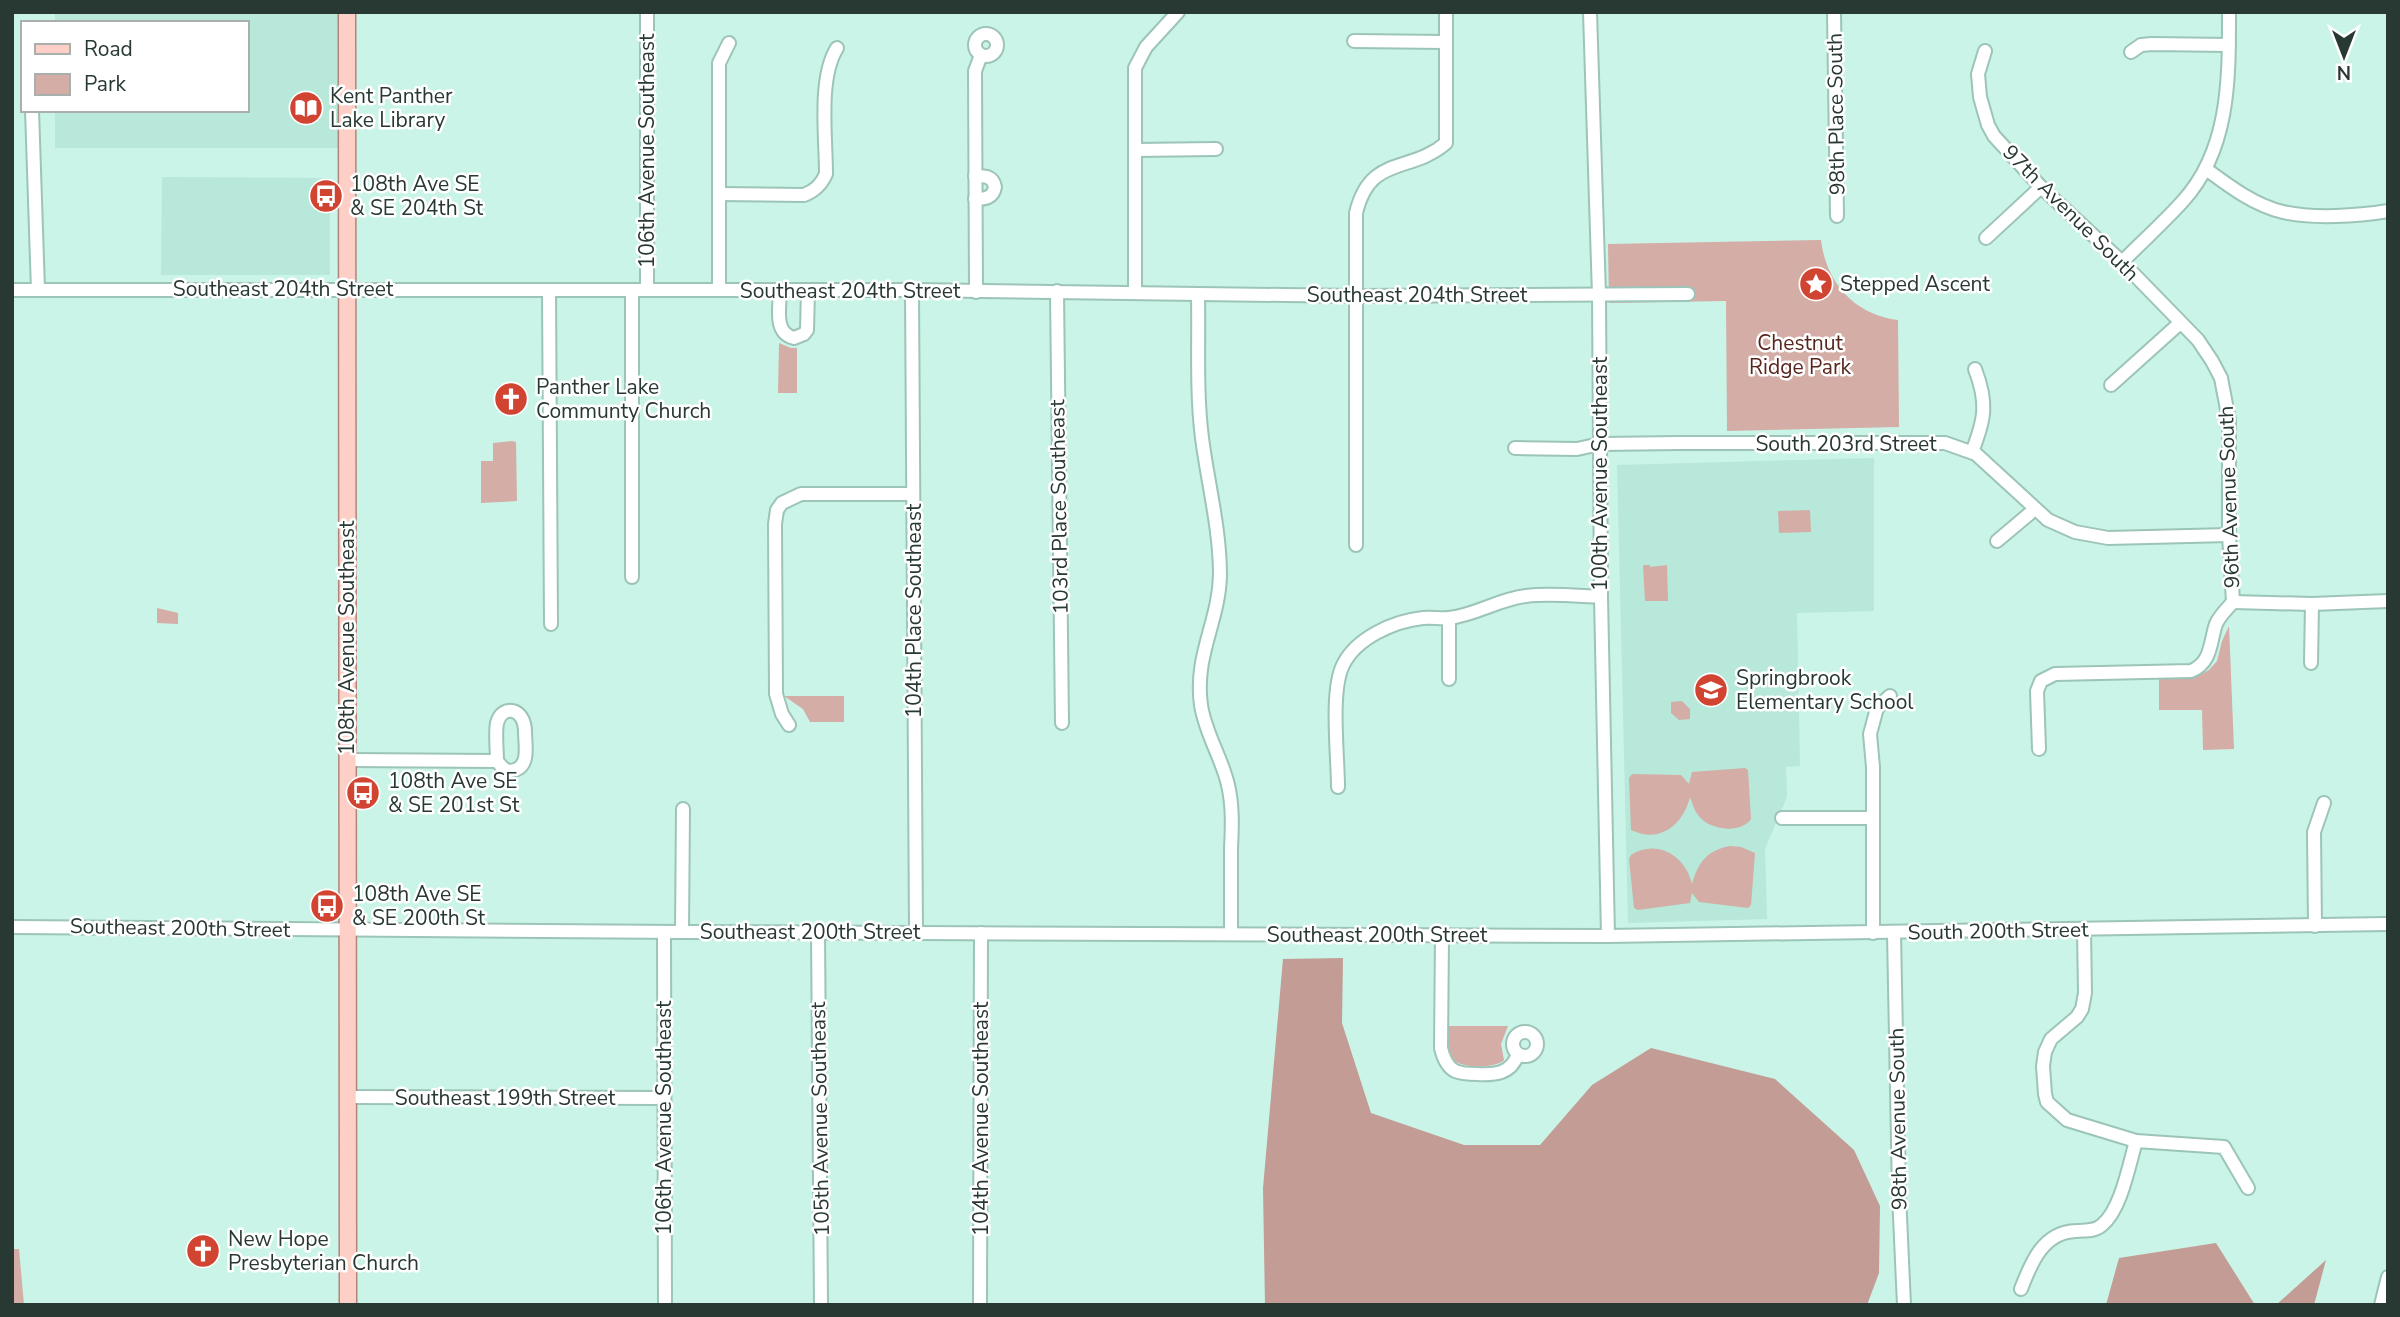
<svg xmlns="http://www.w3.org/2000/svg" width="2400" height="1317" viewBox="0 0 2400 1317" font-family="'Nunito Sans',sans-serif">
<rect width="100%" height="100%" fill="#caf4e7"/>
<!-- built -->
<g fill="#b7e8da">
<path d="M55,12H346L347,148H55V110H247V23H55Z"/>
<path d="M162,177L330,178V275H161Z"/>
<path d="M1874,458V611L1797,613L1800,766L1786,767L1787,797L1765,849L1767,919L1628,923L1617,465Z"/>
</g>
<!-- green -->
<g fill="#d3ada6">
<path d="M1821,240C1826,283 1855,315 1898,320L1899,427L1727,431L1726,301L1609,303L1608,244Z"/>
<path d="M779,343L791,348H797V393H778Z"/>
<path d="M512,441L516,442L517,501L481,503V461H493V443Z"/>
<path d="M1810,510L1811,532L1779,533L1778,511Z"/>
<path d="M1643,565H1650V567L1667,565L1668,601H1645Z"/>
<path d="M157,608L178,613V624L157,623Z"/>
<path d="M2229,626L2234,749L2203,750L2202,710H2159V678H2194L2209,670L2217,661L2222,641Z"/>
<path d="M784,696H844V722H810L803,709Z"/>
<path d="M1682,701L1690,709V719L1679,720L1671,713V702Z"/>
<path d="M1745,768L1748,770L1751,819C1741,833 1716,830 1704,821C1696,815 1693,806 1690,797C1683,825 1660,844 1631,830L1629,778L1632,774L1681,775L1689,784L1692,772Z"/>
<path d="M1730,846L1741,847L1755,853L1751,905L1748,908L1699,902L1692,893L1690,903L1638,910L1634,908L1629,859L1631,855C1658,838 1686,857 1692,884C1698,863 1707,850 1730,846Z"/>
<path d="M1449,1026H1508L1501,1044L1504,1060C1497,1068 1462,1069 1454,1060C1447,1051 1449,1036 1449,1026Z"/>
<path d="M12,1249H19L24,1305H12Z"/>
</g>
<!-- forest -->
<g fill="#c29c95">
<path d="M1343,958L1342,1023L1371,1113L1464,1145H1540L1592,1085L1651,1048L1775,1079L1854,1150L1880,1206L1879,1273L1867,1305H1265L1263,1188L1283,959Z"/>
<path d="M2216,1243L2255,1305H2106L2119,1258Z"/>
<path d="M2326,1260L2314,1305H2276Z"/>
</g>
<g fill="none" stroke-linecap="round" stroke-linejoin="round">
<!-- minor casing -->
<g stroke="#9cc4b8" stroke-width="16">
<g id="minor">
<path d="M647,12V290"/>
<path d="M1590,12L1599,295L1601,597L1608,936"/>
<path d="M1834,12L1837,216"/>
<circle cx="986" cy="45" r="11"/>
<path d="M1354,41L1445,42"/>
<path d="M1985,51L1978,74L1980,97L1988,125L1994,136L2041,187L2122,262L2198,340L2212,361L2221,378L2229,420V535L2233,602"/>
<path d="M2131,52L2141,45L2152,44L2229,45"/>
<path d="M32,110L38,290"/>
<path d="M1135,150L1216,149"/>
<path d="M2206,169C2229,186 2254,205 2283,212C2313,219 2358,216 2388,211"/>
<path d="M975,176C985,176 993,176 995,187C993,198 985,199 975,199"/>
<path d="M719,194L804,195C815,191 821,185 826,174C826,137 818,78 837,48"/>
<path d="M1986,238L2041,187"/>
<path d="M2122,262C2142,242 2164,222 2183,201C2230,149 2229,78 2229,12"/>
<path d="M12,290H912L1355,296L1688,294"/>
<path d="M549,290L551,624"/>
<path d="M632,290V577"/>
<path d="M719,290V63L729,43"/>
<path d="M780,290C780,307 773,333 794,338L804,334L807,330L808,290"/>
<path d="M912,290L916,932"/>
<path d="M1057,291L1062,723"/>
<path d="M976,292L975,71L981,55"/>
<path d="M1135,293V68L1146,47L1178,12"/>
<path d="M1198,295C1199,342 1196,391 1202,438C1208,484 1220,529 1220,575C1219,622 1194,655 1201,705C1205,733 1222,758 1228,785C1233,806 1232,828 1231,849C1231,877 1231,906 1231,934"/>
<path d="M2111,385L2180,323"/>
<path d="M1515,448L1577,449L1600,444L1679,443H1945L1976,454L2048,520L2075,532L2108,538L2229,535"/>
<path d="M1972,452C1985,419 1988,403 1975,369"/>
<path d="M1997,541L2035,509"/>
<path d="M1356,545V213C1370,154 1410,174 1446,143V12"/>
<path d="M2233,602L2312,604L2388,601"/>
<path d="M1449,618V679"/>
<path d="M2311,663L2312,604"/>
<path d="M789,725L782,714L776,694L775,524L777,510L782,503L801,494H913"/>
<path d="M2039,749L2037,691L2041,681L2055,674L2191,671C2212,663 2210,641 2216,624C2220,615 2227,609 2233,602"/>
<path d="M347,760L497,761C502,767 506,773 515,770C530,765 525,745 525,732C525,707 502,704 497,723C495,734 497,750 497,761"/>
<path d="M1338,787C1338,756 1330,691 1343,665C1356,638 1394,621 1423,618C1432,617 1441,619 1449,618C1476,615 1499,599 1526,596C1550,593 1577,596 1601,597"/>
<path d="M1782,818H1872"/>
<path d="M2315,926L2314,832L2324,803"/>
<path d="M12,927L682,932L1608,936L2388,924"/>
<path d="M2084,930L2085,993L2082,1009L2077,1017L2051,1039L2045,1052L2043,1066L2045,1094L2047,1102L2067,1120L2136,1141L2224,1147L2248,1188"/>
<path d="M664,932L665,1305"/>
<path d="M682,932L683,809"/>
<path d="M818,933L821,1305"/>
<path d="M1873,933V767L1870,734L1877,708L1890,696"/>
<path d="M1894,933L1899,1194L1904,1305"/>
<path d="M1442,936L1441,1048C1443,1057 1446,1066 1455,1071C1462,1074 1470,1074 1477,1074C1495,1075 1511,1074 1518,1054"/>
<circle cx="1525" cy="1044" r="12"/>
<path d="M347,1097L663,1098"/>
<path d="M2021,1289C2031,1263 2043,1232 2076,1231C2085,1230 2094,1232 2102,1225C2121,1210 2129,1165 2136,1141"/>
<path d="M980,1305L981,933"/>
<path d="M2381,1305L2388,1277"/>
</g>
</g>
<!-- major casing -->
<g stroke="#b2857a" stroke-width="19">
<path id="major" d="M347,12L348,1305"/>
</g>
<!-- minor -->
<use href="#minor" stroke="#fff" stroke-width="12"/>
<!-- major -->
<use href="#major" stroke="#fecfc7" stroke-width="16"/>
</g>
<!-- icons -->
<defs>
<g id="library-disc" transform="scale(1.75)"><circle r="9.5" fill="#d04431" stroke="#fff"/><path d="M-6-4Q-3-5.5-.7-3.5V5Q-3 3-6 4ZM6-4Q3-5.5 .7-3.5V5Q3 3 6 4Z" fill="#fff"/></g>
<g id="bus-disc" transform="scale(1.75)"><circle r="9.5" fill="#d04431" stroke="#fff"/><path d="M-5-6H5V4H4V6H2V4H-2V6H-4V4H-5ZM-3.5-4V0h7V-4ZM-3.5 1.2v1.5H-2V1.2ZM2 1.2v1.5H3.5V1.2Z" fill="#fff"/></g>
<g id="sight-disc" transform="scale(1.75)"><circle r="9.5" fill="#d04431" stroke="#fff"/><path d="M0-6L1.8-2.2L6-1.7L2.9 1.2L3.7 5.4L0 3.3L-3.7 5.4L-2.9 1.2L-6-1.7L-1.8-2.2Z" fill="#fff"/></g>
<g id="church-disc" transform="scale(1.75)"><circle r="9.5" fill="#d04431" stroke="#fff"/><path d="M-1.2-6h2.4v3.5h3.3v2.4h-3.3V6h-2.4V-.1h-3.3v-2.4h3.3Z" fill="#fff"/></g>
<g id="school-disc" transform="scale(1.75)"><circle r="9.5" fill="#d04431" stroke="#fff"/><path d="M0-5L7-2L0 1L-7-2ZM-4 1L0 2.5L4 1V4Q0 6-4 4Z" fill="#fff"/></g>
</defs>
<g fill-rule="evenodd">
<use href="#library-disc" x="306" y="108"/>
<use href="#bus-disc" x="326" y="196"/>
<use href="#sight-disc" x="1816" y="284"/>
<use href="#church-disc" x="511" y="399"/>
<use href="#school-disc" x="1711" y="690"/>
<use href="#bus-disc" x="363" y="793"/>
<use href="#bus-disc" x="327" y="906"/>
<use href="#church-disc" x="203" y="1251"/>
</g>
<g text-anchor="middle" stroke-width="5" stroke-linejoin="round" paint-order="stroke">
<!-- poi labels -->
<g font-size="21" fill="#283833" stroke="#fff" text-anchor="start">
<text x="330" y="103">Kent Panther<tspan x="330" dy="24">Lake Library</tspan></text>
<text x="350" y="191">108th Ave SE<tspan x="350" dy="24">&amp; SE 204th St</tspan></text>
<text x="1840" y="291">Stepped Ascent</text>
<text x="536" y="394">Panther Lake<tspan x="536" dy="24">Communty Church</tspan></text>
<text x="1736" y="685">Springbrook<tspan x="1736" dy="24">Elementary School</tspan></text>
<text x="388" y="788">108th Ave SE<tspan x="388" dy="24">&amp; SE 201st St</tspan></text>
<text x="352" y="901">108th Ave SE<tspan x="352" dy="24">&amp; SE 200th St</tspan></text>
<text x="228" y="1246">New Hope<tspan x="228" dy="24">Presbyterian Church</tspan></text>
</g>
<!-- street labels -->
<g font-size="21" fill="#283833" stroke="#fff">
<text transform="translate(1836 114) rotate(-91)" y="7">98th Place South</text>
<text transform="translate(647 151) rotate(-90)" y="7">106th Avenue Southeast</text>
<text transform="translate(2071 213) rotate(45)" y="7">97th Avenue South</text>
<text x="283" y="296">Southeast 204th Street</text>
<text x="850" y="298">Southeast 204th Street</text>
<text x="1417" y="302">Southeast 204th Street</text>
<text x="1846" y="451">South 203rd Street</text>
<text transform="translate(1600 474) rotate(-90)" y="7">100th Avenue Southeast</text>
<text transform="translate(2229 497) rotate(-92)" y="7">96th Avenue South</text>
<text transform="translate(1059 507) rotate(-91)" y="7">103rd Place Southeast</text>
<text transform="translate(914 611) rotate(-90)" y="7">104th Place Southeast</text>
<text transform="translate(347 638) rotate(-90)" y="7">108th Avenue Southeast</text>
<text transform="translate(180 928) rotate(1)" y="7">Southeast 200th Street</text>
<text transform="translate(1998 931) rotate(-1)" y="7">South 200th Street</text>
<text x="810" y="939">Southeast 200th Street</text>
<text x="1377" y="942">Southeast 200th Street</text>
<text x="505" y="1105">Southeast 199th Street</text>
<text transform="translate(664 1118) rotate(-90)" y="7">106th Avenue Southeast</text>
<text transform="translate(820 1119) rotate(-91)" y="7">105th Avenue Southeast</text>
<text transform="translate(981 1119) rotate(-90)" y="7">104th Avenue Southeast</text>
<text transform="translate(1898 1119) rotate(-91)" y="7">98th Avenue South</text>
</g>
<!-- park labels -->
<g font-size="21" fill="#58251d" stroke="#fff">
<text x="1800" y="350">Chestnut<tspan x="1800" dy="24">Ridge Park</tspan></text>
</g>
</g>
<!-- border -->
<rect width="2400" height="1317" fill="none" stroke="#283833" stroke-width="28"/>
<!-- legend -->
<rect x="21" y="21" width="228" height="91" fill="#ffffff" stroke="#a9afad" stroke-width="2"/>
<rect x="35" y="44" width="35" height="10" fill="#fecfc7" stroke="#a9afad" stroke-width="2"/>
<text x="84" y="56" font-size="21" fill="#283833">Road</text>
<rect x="35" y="74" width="35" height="21" fill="#d3ada6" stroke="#a9afad" stroke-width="2"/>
<text x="84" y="91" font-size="21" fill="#283833">Park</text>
<!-- north arrow -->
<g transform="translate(2344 56) rotate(180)" stroke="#ffffff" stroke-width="5" paint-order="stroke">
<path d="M0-5L12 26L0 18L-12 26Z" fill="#283833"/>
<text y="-10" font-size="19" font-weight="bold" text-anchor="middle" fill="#283833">N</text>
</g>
</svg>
